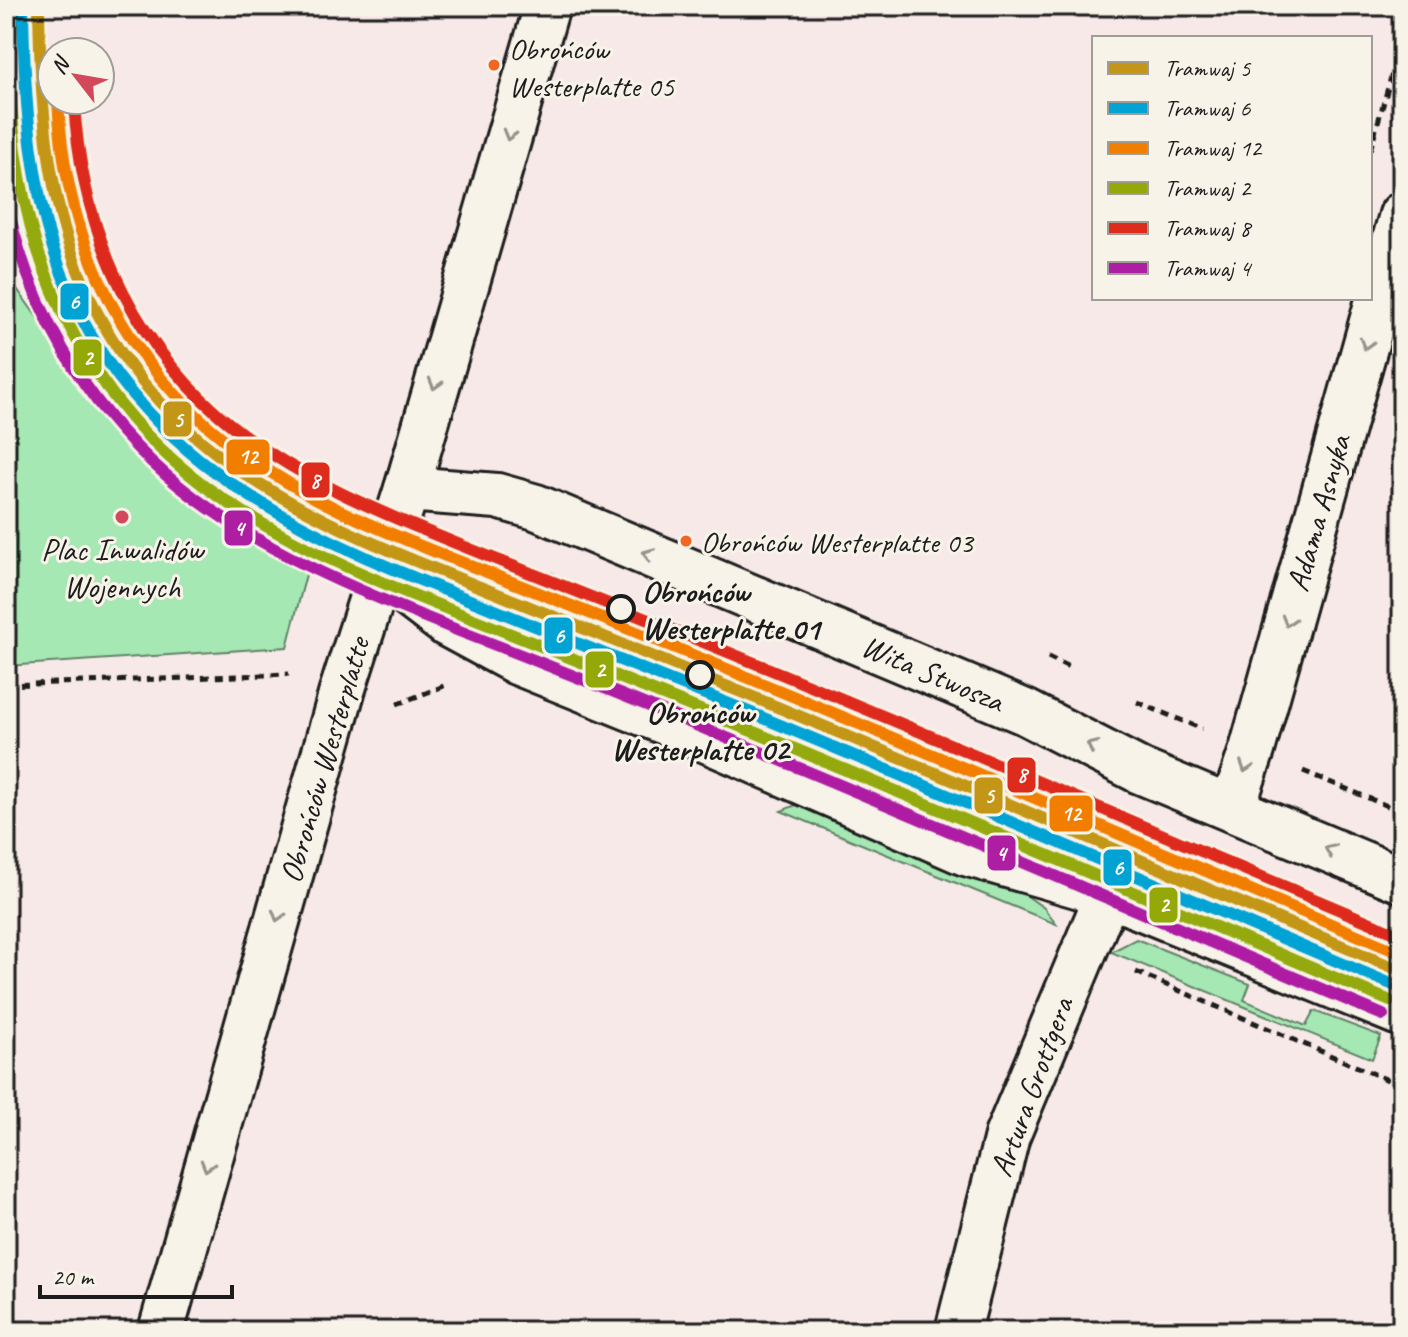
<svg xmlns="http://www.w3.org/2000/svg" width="1408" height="1337" viewBox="0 0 1408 1337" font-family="Caveat,sans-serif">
<rect width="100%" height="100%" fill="#f7e9e7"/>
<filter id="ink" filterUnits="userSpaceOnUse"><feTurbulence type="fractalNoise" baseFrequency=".0125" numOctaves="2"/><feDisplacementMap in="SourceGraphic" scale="16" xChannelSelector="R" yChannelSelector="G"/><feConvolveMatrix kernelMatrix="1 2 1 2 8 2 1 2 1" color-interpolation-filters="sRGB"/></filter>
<g filter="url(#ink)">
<!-- green -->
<g fill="#a5e8b3" stroke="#608268" stroke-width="2">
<path d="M6,6H20C18,78 19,152 38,221C44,243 54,264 62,285L6,221Z"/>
<path d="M6,273C54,342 104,414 164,474C203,514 259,539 309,563L287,647L6,666Z"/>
<path d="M801,803L1017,889L1044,908L1056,924L781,811Z"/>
<path d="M987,813L1105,863L980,834Z"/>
<path d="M1136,939L1250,984L1244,1000L1306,1026L1314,1011L1381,1036L1372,1059L1111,952Z"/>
</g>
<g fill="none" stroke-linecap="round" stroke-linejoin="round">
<!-- minor casing -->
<g stroke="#1c1c1c" stroke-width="50">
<g id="minor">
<path d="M407,489L497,496L536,507L1025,712L1140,771L1402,880"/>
<path d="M380,573L447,624L517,662L668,723L966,853L1108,894L1402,1014"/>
<path d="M1232,809L1252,750L1402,215"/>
<path d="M161,1331L343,688L407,489L547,6"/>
<path d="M958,1331L1007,1136L1108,894"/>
</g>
</g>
<!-- path -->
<g stroke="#1c1c1c" stroke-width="5" stroke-dasharray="8 6" stroke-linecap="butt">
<path d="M1370,150L1402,39"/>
<path d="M6,244C79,352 150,473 270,535C287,544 307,551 326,559"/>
<path d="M538,611L554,572"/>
<path d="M1048,657L1071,668"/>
<path d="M6,685L289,674"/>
<path d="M1137,702L1202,729"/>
<path d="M397,704L444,686"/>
<path d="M1303,771L1402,812"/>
<path d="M1136,972L1402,1086"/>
</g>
<!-- minor -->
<use href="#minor" stroke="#f7f3e8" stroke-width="44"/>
<!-- tram-1 casing -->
<g stroke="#f7f3e8" stroke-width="18">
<path id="tram-1" d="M39,6C41,154 55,287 159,401C248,498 374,545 493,592C574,625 656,657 736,690C959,781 1180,878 1402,971"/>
</g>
<!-- tram-2 casing -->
<g stroke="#f7f3e8" stroke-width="18">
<path id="tram-2" d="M23,6C25,158 40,298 149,413C242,513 371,561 495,610C574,642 653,673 732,705C954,796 1174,893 1396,986"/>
</g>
<!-- tram-3 casing -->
<g stroke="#f7f3e8" stroke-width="18">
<path id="tram-3" d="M58,100C64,226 112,343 209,427C288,495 388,534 484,571C554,599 625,627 695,656C932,752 1166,855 1402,954"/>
</g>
<!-- tram-4 casing -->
<g stroke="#f7f3e8" stroke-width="18">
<path id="tram-4" d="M7,6C9,165 26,294 132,419C225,527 368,577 496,628C579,661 662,694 744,728C960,816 1174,910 1390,1001"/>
</g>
<!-- tram-5 casing -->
<g stroke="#f7f3e8" stroke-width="18">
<path id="tram-5" d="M74,100C80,221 126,334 219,415C297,482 396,519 490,557C559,584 629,612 698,640C934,735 1167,838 1402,936"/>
</g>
<!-- tram-6 casing -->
<g stroke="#f7f3e8" stroke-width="18">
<path id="tram-6" d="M6,199C28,306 83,402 166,475C253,550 362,592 467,634C537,661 607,689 676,717C913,814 1148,916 1383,1015"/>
</g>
<!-- tram-1 -->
<use href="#tram-1" stroke="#c49617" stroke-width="12"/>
<!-- tram-2 -->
<use href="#tram-2" stroke="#00a3d4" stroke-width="12"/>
<!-- tram-3 -->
<use href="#tram-3" stroke="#f27e00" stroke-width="12"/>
<!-- tram-4 -->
<use href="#tram-4" stroke="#94a907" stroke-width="12"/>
<!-- tram-5 -->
<use href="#tram-5" stroke="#dd2b1c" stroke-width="12"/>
<!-- tram-6 -->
<use href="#tram-6" stroke="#ae1ea3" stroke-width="12"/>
</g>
<!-- one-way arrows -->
<defs><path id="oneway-chevron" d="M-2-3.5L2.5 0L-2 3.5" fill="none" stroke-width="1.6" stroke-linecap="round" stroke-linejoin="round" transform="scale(2)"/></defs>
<g stroke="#94928c">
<use href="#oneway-chevron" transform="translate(509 135) rotate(106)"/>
<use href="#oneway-chevron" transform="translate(1366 344) rotate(106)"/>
<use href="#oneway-chevron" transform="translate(435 384) rotate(106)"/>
<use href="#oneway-chevron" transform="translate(648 554) rotate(-158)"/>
<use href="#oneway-chevron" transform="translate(1288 621) rotate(106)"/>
<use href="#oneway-chevron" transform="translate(1092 746) rotate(-153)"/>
<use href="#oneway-chevron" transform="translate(1246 767) rotate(109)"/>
<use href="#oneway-chevron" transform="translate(1330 850) rotate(-157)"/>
<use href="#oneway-chevron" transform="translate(278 916) rotate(106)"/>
<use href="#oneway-chevron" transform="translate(207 1166) rotate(106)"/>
</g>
</g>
<!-- markers -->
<g fill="#f26522" stroke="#f7f3e8" stroke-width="3">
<circle cx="494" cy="65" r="7"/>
<circle cx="686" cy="541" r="7"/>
</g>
<circle fill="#d1495b" stroke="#f7f3e8" stroke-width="3" cx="122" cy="517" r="8"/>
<g fill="#f7f3e8" stroke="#1c1c1c" stroke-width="4">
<circle cx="621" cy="609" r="13"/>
<circle cx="700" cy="675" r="13"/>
</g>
<g text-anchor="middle" stroke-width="6" stroke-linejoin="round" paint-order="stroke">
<!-- bus labels -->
<g font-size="30" fill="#1c1c1c" stroke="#f7f3e8" text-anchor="start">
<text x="509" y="59">Obrońców<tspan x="509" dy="37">Westerplatte 05</tspan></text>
<text x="701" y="552">Obrońców Westerplatte 03</text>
</g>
<!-- street labels -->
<g font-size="32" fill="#1c1c1c" stroke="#f7f3e8">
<text transform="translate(1318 513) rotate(-74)" y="11">Adama Asnyka</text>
<text transform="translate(933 673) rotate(23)" y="11">Wita Stwosza</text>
<text transform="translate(324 760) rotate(-74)" y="11">Obrońców Westerplatte</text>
<text transform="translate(1031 1087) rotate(-70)" y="11">Artura Grottgera</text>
</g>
<!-- poi labels -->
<g font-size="32" fill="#1c1c1c" stroke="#f7f3e8">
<text x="122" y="560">Plac Inwalidów<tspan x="122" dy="37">Wojennych</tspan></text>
</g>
<!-- stop labels -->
<g font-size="32" font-weight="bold" fill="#1c1c1c" stroke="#f7f3e8" text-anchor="start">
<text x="642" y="602">Obrońców<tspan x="642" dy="37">Westerplatte 01</tspan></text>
<text x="700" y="723" text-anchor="middle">Obrońców<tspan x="700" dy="37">Westerplatte 02</tspan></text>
</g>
</g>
<g stroke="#f7f3e8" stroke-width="3">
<rect x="59" y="282" width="31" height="39" rx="8" fill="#00a3d4"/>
<rect x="72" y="338" width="31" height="39" rx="8" fill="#94a907"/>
<rect x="162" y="400" width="31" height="38" rx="8" fill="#c49617"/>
<rect x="225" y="438" width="46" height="38" rx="8" fill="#f27e00"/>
<rect x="300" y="461" width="31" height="38" rx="8" fill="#dd2b1c"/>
<rect x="223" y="509" width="31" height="38" rx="8" fill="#ae1ea3"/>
<rect x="543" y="616" width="31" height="39" rx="8" fill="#00a3d4"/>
<rect x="584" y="650" width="31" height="39" rx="8" fill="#94a907"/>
<rect x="1006" y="756" width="31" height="38" rx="8" fill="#dd2b1c"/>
<rect x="973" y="776" width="31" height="39" rx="8" fill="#c49617"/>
<rect x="1048" y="794" width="46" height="39" rx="8" fill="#f27e00"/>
<rect x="986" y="834" width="31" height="38" rx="8" fill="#ae1ea3"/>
<rect x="1102" y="848" width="31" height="39" rx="8" fill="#00a3d4"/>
<rect x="1148" y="886" width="31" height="38" rx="8" fill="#94a907"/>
</g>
<g font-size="22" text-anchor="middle" font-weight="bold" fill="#fff">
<text x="74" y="309">6</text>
<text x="88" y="365">2</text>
<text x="178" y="427">5</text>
<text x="248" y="464">12</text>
<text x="315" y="488">8</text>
<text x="239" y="536">4</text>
<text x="559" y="643">6</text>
<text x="600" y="677">2</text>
<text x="1022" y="782">8</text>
<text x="989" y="803">5</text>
<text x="1071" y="821">12</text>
<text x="1001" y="861">4</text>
<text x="1118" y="875">6</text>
<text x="1164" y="912">2</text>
</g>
<!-- margin -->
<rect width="1408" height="1337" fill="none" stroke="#f7f3e8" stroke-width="32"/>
<rect x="16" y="16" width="1376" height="1305" fill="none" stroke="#1c1c1c" stroke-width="3" filter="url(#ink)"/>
<!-- legend -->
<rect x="1092" y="36" width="280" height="264" fill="#f7f3e8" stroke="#9f9d96" stroke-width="2"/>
<rect x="1108" y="62" width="40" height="12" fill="#c49617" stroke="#9f9d96" stroke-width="2"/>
<text x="1164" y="76" font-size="24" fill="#1c1c1c">Tramwaj 5</text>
<rect x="1108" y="102" width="40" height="12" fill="#00a3d4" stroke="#9f9d96" stroke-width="2"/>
<text x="1164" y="116" font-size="24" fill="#1c1c1c">Tramwaj 6</text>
<rect x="1108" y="142" width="40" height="12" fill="#f27e00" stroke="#9f9d96" stroke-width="2"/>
<text x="1164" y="156" font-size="24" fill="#1c1c1c">Tramwaj 12</text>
<rect x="1108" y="182" width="40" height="12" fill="#94a907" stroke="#9f9d96" stroke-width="2"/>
<text x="1164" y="196" font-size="24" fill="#1c1c1c">Tramwaj 2</text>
<rect x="1108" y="222" width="40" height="12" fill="#dd2b1c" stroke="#9f9d96" stroke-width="2"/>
<text x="1164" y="236" font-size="24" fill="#1c1c1c">Tramwaj 8</text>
<rect x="1108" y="262" width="40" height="12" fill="#ae1ea3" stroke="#9f9d96" stroke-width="2"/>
<text x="1164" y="276" font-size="24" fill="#1c1c1c">Tramwaj 4</text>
<!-- north arrow -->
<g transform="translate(76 76) rotate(301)"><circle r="38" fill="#f7f3e8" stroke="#9f9d96" stroke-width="2"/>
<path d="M0-6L14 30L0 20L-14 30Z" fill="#d1495b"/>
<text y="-12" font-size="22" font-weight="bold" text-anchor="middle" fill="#1c1c1c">N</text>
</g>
<!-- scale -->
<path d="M40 1285v12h192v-12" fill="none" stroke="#1c1c1c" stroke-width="4"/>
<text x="52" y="1285" font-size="24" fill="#1c1c1c" stroke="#f7f3e8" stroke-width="6" paint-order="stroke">20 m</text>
</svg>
